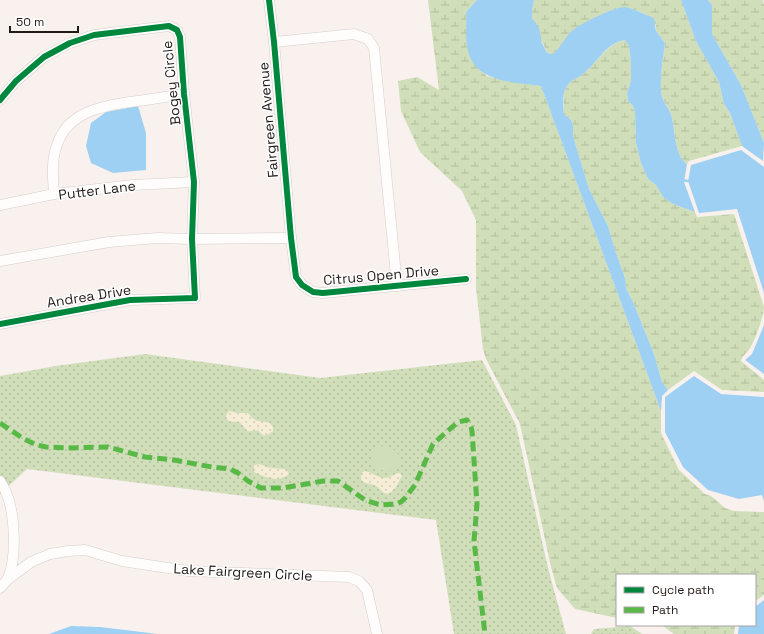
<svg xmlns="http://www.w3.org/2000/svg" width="764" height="634" viewBox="0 0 764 634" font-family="'Space Grotesk',sans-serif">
<defs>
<pattern id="grass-dots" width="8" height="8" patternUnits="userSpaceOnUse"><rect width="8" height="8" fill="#d0deba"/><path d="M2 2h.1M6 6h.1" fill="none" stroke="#b2be9f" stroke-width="1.8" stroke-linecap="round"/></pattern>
<pattern id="wetland-marsh" width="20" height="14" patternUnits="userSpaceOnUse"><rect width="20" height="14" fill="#d0deba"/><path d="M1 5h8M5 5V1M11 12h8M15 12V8" fill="none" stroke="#b2be9f"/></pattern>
<pattern id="sand-dots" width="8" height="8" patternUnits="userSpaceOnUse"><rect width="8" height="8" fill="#f6edd6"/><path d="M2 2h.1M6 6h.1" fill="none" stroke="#d3cbb7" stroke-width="1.8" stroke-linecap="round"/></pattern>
</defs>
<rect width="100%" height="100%" fill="#f9f1ed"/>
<!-- grass -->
<g fill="url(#grass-dots)">
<path d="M145,354L320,378L482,360L516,425L548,568L566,634H454L436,520L27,469L0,494V376L56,366Z"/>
<path d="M630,626L642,634H591L594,629Z"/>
</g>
<!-- wetland -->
<g fill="url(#wetland-marsh)">
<path d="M428,0H477L467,11L466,13L472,61L487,76L502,80L541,86L661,411V433L679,470L705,494L711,496L725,508L734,511L764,512V595L755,601V575H617V618L575,609L557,588L551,567L520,424L486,359L483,349L476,288V220L462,191L420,152L401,111L398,81L417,77L439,90Z"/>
<path d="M534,0H681L696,41L719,82L724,104L730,113L742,146L689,161L687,164C675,157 675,131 672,118C670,107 662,103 661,90C660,74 663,59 665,43L656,31V25L647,15L641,12L634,10L564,41L560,48L553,54L547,53L532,18V11Z"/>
<path d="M708,0H763L764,5V143L741,85L712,34V5Z"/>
<path d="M625,40L629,45L631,62V80L627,94L628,101L633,106L635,112L636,143L641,163L648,179L656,185L663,197L673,204L695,212L697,217L734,214L764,307C764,316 754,344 748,351C745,355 742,356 741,361L764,380V392L722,390L694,371L668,390L662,382L654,354L633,302L626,288L625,278L615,250L608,226L589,189L573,136V125L571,120L564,114C564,105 562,94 567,86C571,79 579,78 584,73C598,62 606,44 625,40Z"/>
<path d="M656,625H735L734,634H674L663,626Z"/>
</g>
<!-- sand -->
<g fill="url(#sand-dots)">
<path d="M229,411L237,413H248C255,423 259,420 270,423L273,427V431L269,434L264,436L258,430C242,433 250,431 239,422C233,421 226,424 226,415Z"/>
<path d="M259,464L270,468L285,469L288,472L289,474C279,483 264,477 254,472V466L255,465Z"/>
<path d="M364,471C372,472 378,478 385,478C391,478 394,473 400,473L402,476C399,481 392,499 383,492C380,490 379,487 376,486C372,484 367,484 363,482C360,479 360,474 364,471Z"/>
</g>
<!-- pitch -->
<path fill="#d0deba" d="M384,446L392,448L400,456L399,464C382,486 356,450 384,446Z"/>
<!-- water -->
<g fill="#9dd0f3">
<path d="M477,0H534L532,11V18L539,28L542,43L547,53L553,54C561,47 565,37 573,30C582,23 614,7 625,7C633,8 646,15 654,18L656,31L665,43C663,59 660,74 661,90C662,104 670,107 672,118C675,131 675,157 687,164L684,182L695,212L673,204L663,197L656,185L648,179L641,163L636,143L635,112L633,106L628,101L627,94L631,80V62L629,46L625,40C606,43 598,62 584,73C579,78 571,79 567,86C562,94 563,105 564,114L571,120L573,125V136L589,189L608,226L615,250L625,278L626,288L633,302L654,354L662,382L668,390L662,396L661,411L541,86C515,82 476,83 468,51C465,39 467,26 466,13L467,11Z"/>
<path d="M681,0H708L712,5V34L741,85L764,143L763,161L742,146L730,113L724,104L719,82L696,41Z"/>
<path d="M138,106L146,133V170L113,173L91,163L86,146L91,123L106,112Z"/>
<path d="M741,150L764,167V293L737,209L699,213L688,181L691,165Z"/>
<path d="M764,325V374L745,360L752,354Z"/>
<path d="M694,376L721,394L764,397V501L762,495L739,499L708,490L683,467L665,432V397Z"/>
<path d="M764,600V634H738L739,625H755V607Z"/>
<path d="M71,626L100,627L158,634H49Z"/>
</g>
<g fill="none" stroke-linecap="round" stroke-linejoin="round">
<!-- stream -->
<path stroke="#9dd0f3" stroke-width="2.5" d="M681,180L688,181"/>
<!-- minor casing -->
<g stroke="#d4cdca" stroke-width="11">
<g id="minor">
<path d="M269,0L274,42L291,238L296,277L302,285L313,292L323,293L466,279"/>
<path d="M274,42L354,34L368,39L374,48L397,286"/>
<path d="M0,100L16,81L44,57L70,43L94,35L169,26L177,30L180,37L184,94L194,182L192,239L195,298L130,300L0,324"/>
<path d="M54,194C53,178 51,161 57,145C68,110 107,105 138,101C154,99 169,96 184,94"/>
<path d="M0,205L54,194L133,185L194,182"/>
<path d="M0,261L109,242L157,238L192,239L291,238"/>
<path d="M0,481C2,485 5,489 6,492C15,513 17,558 8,578C6,582 3,585 0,588"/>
<path d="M7,580L31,562L50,554L68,551L85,550L122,561L188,571L349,577L359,581L367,590L377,634"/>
</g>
</g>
<!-- minor -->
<use href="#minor" stroke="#fefdfc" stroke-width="10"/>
<!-- quiet -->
<path stroke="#58b947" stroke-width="5" stroke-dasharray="10 5" stroke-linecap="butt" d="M0,423L24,439L37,445L46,447L67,448L108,447L145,457L174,460L212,467L230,469L238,473L248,481L261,488H283L323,481H338L348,488L365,500L380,505L396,504L401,502L405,498L415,485L433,444L458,422L467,420L471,427L472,431L477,504L474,541L485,634"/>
<!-- cycleway casing -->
<g stroke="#fff" stroke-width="8">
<g id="cycleway">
<path d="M269,0L274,42L291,238L296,277L302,285L313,292L323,293L466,279"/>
<path d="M0,100L16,81L44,57L70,43L94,35L169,26L177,30L180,37L184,94L194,182L192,239L195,298L130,300L0,324"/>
</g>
</g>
<!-- cycleway -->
<use href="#cycleway" stroke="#00873e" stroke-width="6"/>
</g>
<g text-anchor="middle" stroke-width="3" stroke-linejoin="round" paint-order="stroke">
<!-- street labels -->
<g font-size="14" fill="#211a17" stroke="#fff">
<text transform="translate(171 83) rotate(-96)" y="5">Bogey Circle</text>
<text transform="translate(268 120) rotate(-95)" y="5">Fairgreen Avenue</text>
<text transform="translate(97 190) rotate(-7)" y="5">Putter Lane</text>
<text transform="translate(381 275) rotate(-5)" y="5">Citrus Open Drive</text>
<text transform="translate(89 296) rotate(-9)" y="5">Andrea Drive</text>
<text transform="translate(243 572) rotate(3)" y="5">Lake Fairgreen Circle</text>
</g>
</g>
<!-- legend -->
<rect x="616" y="574" width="140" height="52" fill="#ffffff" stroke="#a6a3a2"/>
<rect x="624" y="587" width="20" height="6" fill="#00873e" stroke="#a6a3a2"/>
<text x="652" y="594" font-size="12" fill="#211a17">Cycle path</text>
<rect x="624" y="607" width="20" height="6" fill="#58b947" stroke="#a6a3a2"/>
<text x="652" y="614" font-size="12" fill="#211a17">Path</text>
<!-- scale -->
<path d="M10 26v6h68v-6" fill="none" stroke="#211a17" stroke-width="2"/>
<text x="16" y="26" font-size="12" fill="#211a17" stroke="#ffffff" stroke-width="3" paint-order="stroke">50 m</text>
</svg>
